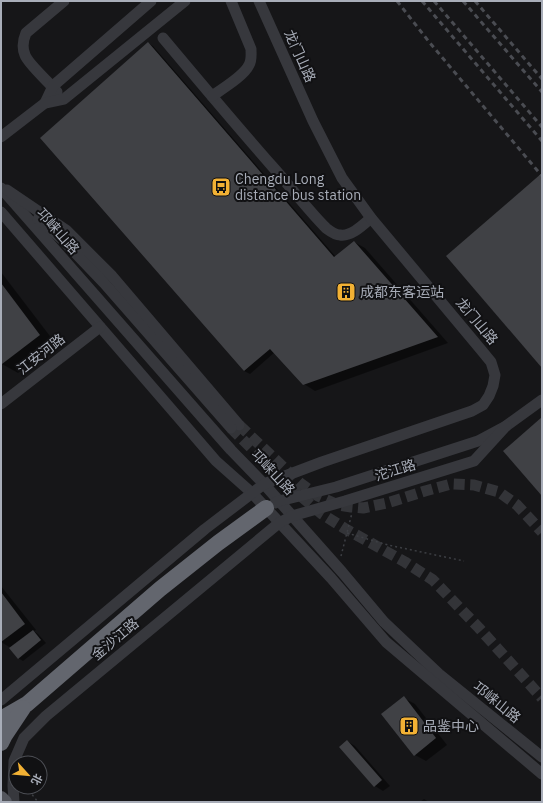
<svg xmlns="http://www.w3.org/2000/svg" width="543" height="803" viewBox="0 0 543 803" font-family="'IBM Plex Sans','Noto Sans SC',sans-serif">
<rect width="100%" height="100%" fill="#161618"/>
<!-- shadow -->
<g fill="#0007">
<path d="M148,43L153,46L336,257L354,242L365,248L448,343L315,391L304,384L275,352L250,374L244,371Z"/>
<path d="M1,272L56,344L18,373L2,364L1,362Z"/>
<path d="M1,586L36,630L34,631L38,634L46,643L23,661L18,658L11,648L1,642Z"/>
<path d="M404,698L415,704L447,745L426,761L415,755Z"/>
<path d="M347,741L355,746L390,786L383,791L375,786L341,747Z"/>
<path d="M424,799L429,802H420Z"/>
</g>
<!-- building -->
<g fill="#404145">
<path d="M148,42L334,257L354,241L438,337L303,385L270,349L244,371L40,138Z"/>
<path d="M542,173V368L446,256Z"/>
<path d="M1,283L40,335L2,364H1Z"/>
<path d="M542,417V496L503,451Z"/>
<path d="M1,592L25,624L1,642Z"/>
<path d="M33,630L41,640L18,659L9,648Z"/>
<path d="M404,696L436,738L414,756L381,714Z"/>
<path d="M347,740L382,780L374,787L339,747Z"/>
</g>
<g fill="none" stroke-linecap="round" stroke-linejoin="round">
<!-- minor-tunnel -->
<g stroke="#333438" stroke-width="11" stroke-dasharray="11 5.5" stroke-linecap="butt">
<path d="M239,425L300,483L318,496L338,505L351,507L363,508L387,503L425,491L451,484L474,485L499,492L517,505L542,532"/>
<path d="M231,428L296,492L322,514L344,528L405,562L433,580L479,628L542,698"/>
</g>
<!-- path -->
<g stroke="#3d3f44" stroke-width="1.5" stroke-dasharray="2 3" stroke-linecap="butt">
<path d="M347,533L388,545L464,561"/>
<path d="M341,556L352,513"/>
<path d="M26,787L38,802"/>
</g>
<!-- minor -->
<g stroke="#37383d" stroke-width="11">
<path d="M163,38C199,81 235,124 272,166C290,186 307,209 326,228C330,231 335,235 340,235C351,237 363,225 371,218"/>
<path d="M57,92C50,83 28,64 25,55C22,48 23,40 26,33L64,1"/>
<path d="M212,96C222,89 244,76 249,65C252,60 251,54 251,49L231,1"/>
<path d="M45,103L53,86L151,1"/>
<path d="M1,137L45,103L64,99L185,1"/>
<path d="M1,188L201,416L231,450L264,484L342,572L384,622L439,674L542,757"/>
<path d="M7,190L66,230L112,276L239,425"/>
<path d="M1,212L216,461L252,493L331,578L386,642L542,774"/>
<path d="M38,219L63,240L104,283L231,428"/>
<path d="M1,404L100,327"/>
<path d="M275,503L279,501L336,487L478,441L506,426L542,400"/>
<path d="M1,700L205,529L264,484L322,462L472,411L483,405L489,396L493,386L495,375L491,362L482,351L371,218L342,178L313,121L259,1"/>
<path d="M14,802L13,786L14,761L24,738L46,716L279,523L292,516L345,501L474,461L506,426"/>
</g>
<!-- major -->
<path stroke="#53555c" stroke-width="14" d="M1,798L5,802"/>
<!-- highway -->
<g stroke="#63666e" stroke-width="16">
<path d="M1,719L27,704L160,589L218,543L266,508"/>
<path d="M1,743L5,735L23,708"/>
</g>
<!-- rail -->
<g stroke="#4a4c52" stroke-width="3" stroke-dasharray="5 4" stroke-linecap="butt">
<path d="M397,1L430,43L542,176"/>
<path d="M422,1L542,141"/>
<path d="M434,1L542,127"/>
<path d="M463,1L542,92"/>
<path d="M475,1L542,79"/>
</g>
</g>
<!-- icons -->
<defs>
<g id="bus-square" transform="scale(1)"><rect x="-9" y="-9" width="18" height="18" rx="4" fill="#f2b134" stroke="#111113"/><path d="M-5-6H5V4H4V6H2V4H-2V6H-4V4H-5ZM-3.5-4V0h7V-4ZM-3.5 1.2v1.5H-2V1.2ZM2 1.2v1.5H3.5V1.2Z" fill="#111"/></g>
<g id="building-square" transform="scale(1)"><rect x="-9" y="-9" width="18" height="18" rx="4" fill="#f2b134" stroke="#111113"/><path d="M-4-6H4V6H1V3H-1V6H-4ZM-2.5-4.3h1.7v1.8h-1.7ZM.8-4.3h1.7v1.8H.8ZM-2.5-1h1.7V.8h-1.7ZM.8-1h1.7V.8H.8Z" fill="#111"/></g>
</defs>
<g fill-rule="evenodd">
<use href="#bus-square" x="221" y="187"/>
<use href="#building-square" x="346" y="292"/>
<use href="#building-square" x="409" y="726"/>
</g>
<g text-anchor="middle" stroke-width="4" stroke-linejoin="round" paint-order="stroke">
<!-- street labels -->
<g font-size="14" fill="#a8adb8" stroke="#111113">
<text transform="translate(300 56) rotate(66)" y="5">龙门山路</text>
<text transform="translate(58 231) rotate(49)" y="5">邛崃山路</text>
<text transform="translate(477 321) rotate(50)" y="5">龙门山路</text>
<text transform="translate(41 354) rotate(-38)" y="5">江安河路</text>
<text transform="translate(395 470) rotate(-17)" y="5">沱江路</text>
<text transform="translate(273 472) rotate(47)" y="5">邛崃山路</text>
<text transform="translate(115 639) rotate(-40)" y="5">金沙江路</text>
<text transform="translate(497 702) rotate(39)" y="5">邛崃山路</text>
</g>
<!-- poi labels -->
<g font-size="14" fill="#a8adb8" stroke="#111113" text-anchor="start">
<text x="235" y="184">Chengdu Long<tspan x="235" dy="16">distance bus station</tspan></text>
<text x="360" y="297">成都东客运站</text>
<text x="423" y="731">品鉴中心</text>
</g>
</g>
<!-- border -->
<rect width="543" height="803" fill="none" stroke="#a8adb8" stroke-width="4"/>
<!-- north arrow -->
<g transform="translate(28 775) rotate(117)"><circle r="19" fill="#111113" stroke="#4d4f55"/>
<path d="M0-3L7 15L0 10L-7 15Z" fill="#f2b134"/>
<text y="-6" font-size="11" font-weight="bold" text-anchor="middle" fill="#a8adb8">北</text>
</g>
</svg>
